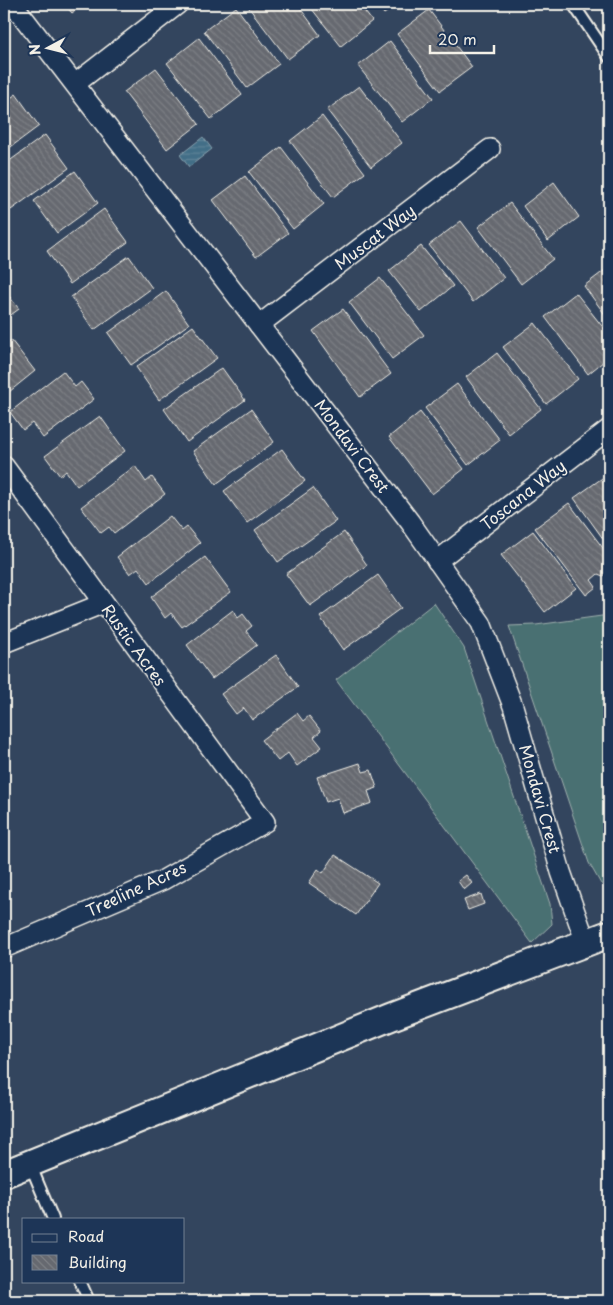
<svg xmlns="http://www.w3.org/2000/svg" width="613" height="1305" viewBox="0 0 613 1305" font-family="'Playpen Sans',sans-serif">
<defs>
<pattern id="water-rules" width="6" height="5" patternUnits="userSpaceOnUse" patternTransform="scale(1.25)"><rect width="6" height="5" fill="#426e87"/><path d="M0 2.5h6" fill="none" stroke="#5e8398"/></pattern>
<pattern id="building-back-hatch" width="6" height="6" patternUnits="userSpaceOnUse" patternTransform="scale(1.25)"><rect width="6" height="6" fill="#666970"/><path d="M-1 5l2 2M0 0l6 6M5-1l2 2" fill="none" stroke="#7c7f84"/></pattern>
</defs>
<rect width="100%" height="100%" fill="#33455e"/>
<filter id="ink" filterUnits="userSpaceOnUse"><feTurbulence type="fractalNoise" baseFrequency=".02" numOctaves="2"/><feDisplacementMap in="SourceGraphic" scale="10" xChannelSelector="R" yChannelSelector="G"/><feConvolveMatrix kernelMatrix="1 2 1 2 8 2 1 2 1" color-interpolation-filters="sRGB"/></filter>
<g filter="url(#ink)">
<!-- grass -->
<g fill="#4a6f72" stroke="#9fb0ad">
<path d="M434,603L464,648L550,904L552,924L532,943L336,680Z"/>
<path d="M609,615V886L601,884L589,863L509,626L536,625Z"/>
</g>
<!-- water -->
<path fill="url(#water-rules)" stroke="#89a2ae" d="M203,137L212,149L189,167L180,155Z"/>
<!-- building -->
<g fill="url(#building-back-hatch)" stroke="#f4f1e8">
<path d="M64,4H84L72,13Z"/>
<path d="M246,4H297L320,35L288,59Z"/>
<path d="M308,4H359L372,21L341,46Z"/>
<path d="M376,4H398L384,14Z"/>
<path d="M236,7L279,64L247,88L204,31Z"/>
<path d="M429,10L472,67L440,91L397,34Z"/>
<path d="M199,38L242,95L211,119L167,63Z"/>
<path d="M390,41L433,98L402,122L358,66Z"/>
<path d="M156,68L199,124L167,149L124,92Z"/>
<path d="M359,86L402,143L371,167L327,110Z"/>
<path d="M16,94L39,126L4,152V103Z"/>
<path d="M322,116L365,173L333,197L290,141Z"/>
<path d="M45,135L69,168L11,210L4,199V165Z"/>
<path d="M281,147L324,204L293,229L249,172Z"/>
<path d="M75,171L98,203L57,233L34,201Z"/>
<path d="M245,176L288,233L256,257L213,200Z"/>
<path d="M554,182L579,217L548,241L523,206Z"/>
<path d="M510,203L553,259L521,284L478,227Z"/>
<path d="M104,209L128,242L70,284L47,251Z"/>
<path d="M461,221L504,278L473,302L429,245Z"/>
<path d="M421,246L453,286L421,312L389,271Z"/>
<path d="M129,256L152,288L94,330L71,297Z"/>
<path d="M609,267V320L584,286Z"/>
<path d="M380,278L424,335L392,359L349,302Z"/>
<path d="M166,291L189,324L131,365L108,333Z"/>
<path d="M576,293L609,335V357L588,374L545,317Z"/>
<path d="M9,296L19,309L4,320V300Z"/>
<path d="M343,309L391,374L360,397L313,331Z"/>
<path d="M535,323L578,379L546,404L503,347Z"/>
<path d="M193,326L217,358L159,400L136,367Z"/>
<path d="M11,340L35,371L4,396V345Z"/>
<path d="M497,353L541,409L509,434L466,377Z"/>
<path d="M222,368L245,400L187,442L164,409Z"/>
<path d="M63,371L75,387L81,382L94,399L43,438L32,423L23,430L10,412Z"/>
<path d="M457,384L500,440L468,465L425,408Z"/>
<path d="M251,409L274,442L216,484L193,451Z"/>
<path d="M420,412L464,469L432,494L389,437Z"/>
<path d="M100,416L125,451L77,486L66,471L60,476L45,456Z"/>
<path d="M282,449L305,481L247,523L224,491Z"/>
<path d="M135,466L146,482L152,477L165,494L114,533L109,527L101,533L81,507Z"/>
<path d="M608,474L609,476V547L574,498Z"/>
<path d="M313,488L336,521L278,562L255,530Z"/>
<path d="M569,503L609,556V572L603,576L598,574L591,580L596,587L586,595L535,528Z"/>
<path d="M170,516L182,531L187,527L200,543L149,583L138,568L130,574L117,557Z"/>
<path d="M533,531L576,588L545,612L501,555Z"/>
<path d="M344,532L367,565L310,606L286,574Z"/>
<path d="M205,557L231,592L182,627L171,613L165,618L151,597Z"/>
<path d="M378,575L401,608L343,650L320,617Z"/>
<path d="M233,610L238,618L243,614L252,626L246,631L257,645L212,679L187,645Z"/>
<path d="M276,655L298,687L252,720L244,708L236,714L221,694Z"/>
<path d="M297,713L303,721L309,716L321,731L314,737L322,747L297,766L288,753L278,761L261,740Z"/>
<path d="M360,763L363,772L371,770L377,788L368,791L372,803L343,813L338,798L326,802L317,777Z"/>
<path d="M335,855L378,883L356,915L309,883L318,869L323,873Z"/>
<path d="M466,875L472,883L464,890L458,881Z"/>
<path d="M481,894L484,904L468,910L464,900Z"/>
</g>
<g fill="none" stroke-linecap="round" stroke-linejoin="round">
<!-- service casing -->
<g stroke="#f4f1e8" stroke-width="14">
<g id="service">
<path d="M573,4L609,57"/>
<path d="M30,1164L53,1219"/>
<path d="M80,1281L89,1301"/>
</g>
</g>
<!-- minor casing -->
<g stroke="#f4f1e8" stroke-width="22">
<g id="minor">
<path d="M13,4L410,522L481,623L513,706L561,872L586,943"/>
<path d="M75,84L178,4"/>
<path d="M259,325L490,149"/>
<path d="M4,466L265,822L163,880L4,948"/>
<path d="M437,561L609,429"/>
<path d="M4,643L104,603"/>
</g>
</g>
<!-- secondary casing -->
<g stroke="#f4f1e8" stroke-width="30">
<path id="secondary" d="M4,1174L391,1017L609,934"/>
</g>
<!-- service -->
<use href="#service" stroke="#1d3557" stroke-width="10"/>
<!-- minor -->
<use href="#minor" stroke="#1d3557" stroke-width="19"/>
<!-- secondary -->
<use href="#secondary" stroke="#1d3557" stroke-width="26"/>
</g>
</g>
<g text-anchor="middle" stroke-width="4" stroke-linejoin="round" paint-order="stroke">
<!-- street labels -->
<g font-size="16" fill="#f4f1e8" stroke="#1d3557">
<text transform="translate(375 237) rotate(-37)" y="6">Muscat Way</text>
<text transform="translate(352 446) rotate(53)" y="6">Mondavi Crest</text>
<text transform="translate(523 495) rotate(-38)" y="6">Toscana Way</text>
<text transform="translate(134 645) rotate(54)" y="6">Rustic Acres</text>
<text transform="translate(540 799) rotate(74)" y="6">Mondavi Crest</text>
<text transform="translate(136 889) rotate(-25)" y="6">Treeline Acres</text>
</g>
</g>
<!-- margin -->
<rect width="613" height="1305" fill="none" stroke="#1d3557" stroke-width="20"/>
<rect x="10" y="10" width="593" height="1285" fill="none" stroke="#f4f1e8" stroke-width="2" filter="url(#ink)"/>
<!-- legend -->
<rect x="22" y="1218" width="162" height="65" fill="#1d3557" stroke="#738091"/>
<rect x="32" y="1234" width="25" height="8" fill="#1d3557" stroke="#738091"/>
<text x="68" y="1242" font-size="15" fill="#f4f1e8">Road</text>
<rect x="32" y="1255" width="25" height="15" fill="url(#building-back-hatch)" stroke="#738091"/>
<text x="68" y="1268" font-size="15" fill="#f4f1e8">Building</text>
<!-- north arrow -->
<g transform="translate(48 48) rotate(263)" stroke="#1d3557" stroke-width="4" paint-order="stroke">
<path d="M0-4L9 19L0 12L-9 19Z" fill="#f4f1e8"/>
<text y="-8" font-size="14" font-weight="bold" text-anchor="middle" fill="#f4f1e8">N</text>
</g>
<!-- scale -->
<path d="M430 45v8h64v-8" fill="none" stroke="#f4f1e8" stroke-width="2.5"/>
<text x="438" y="45" font-size="15" fill="#f4f1e8" stroke="#1d3557" stroke-width="4" paint-order="stroke">20 m</text>
</svg>
